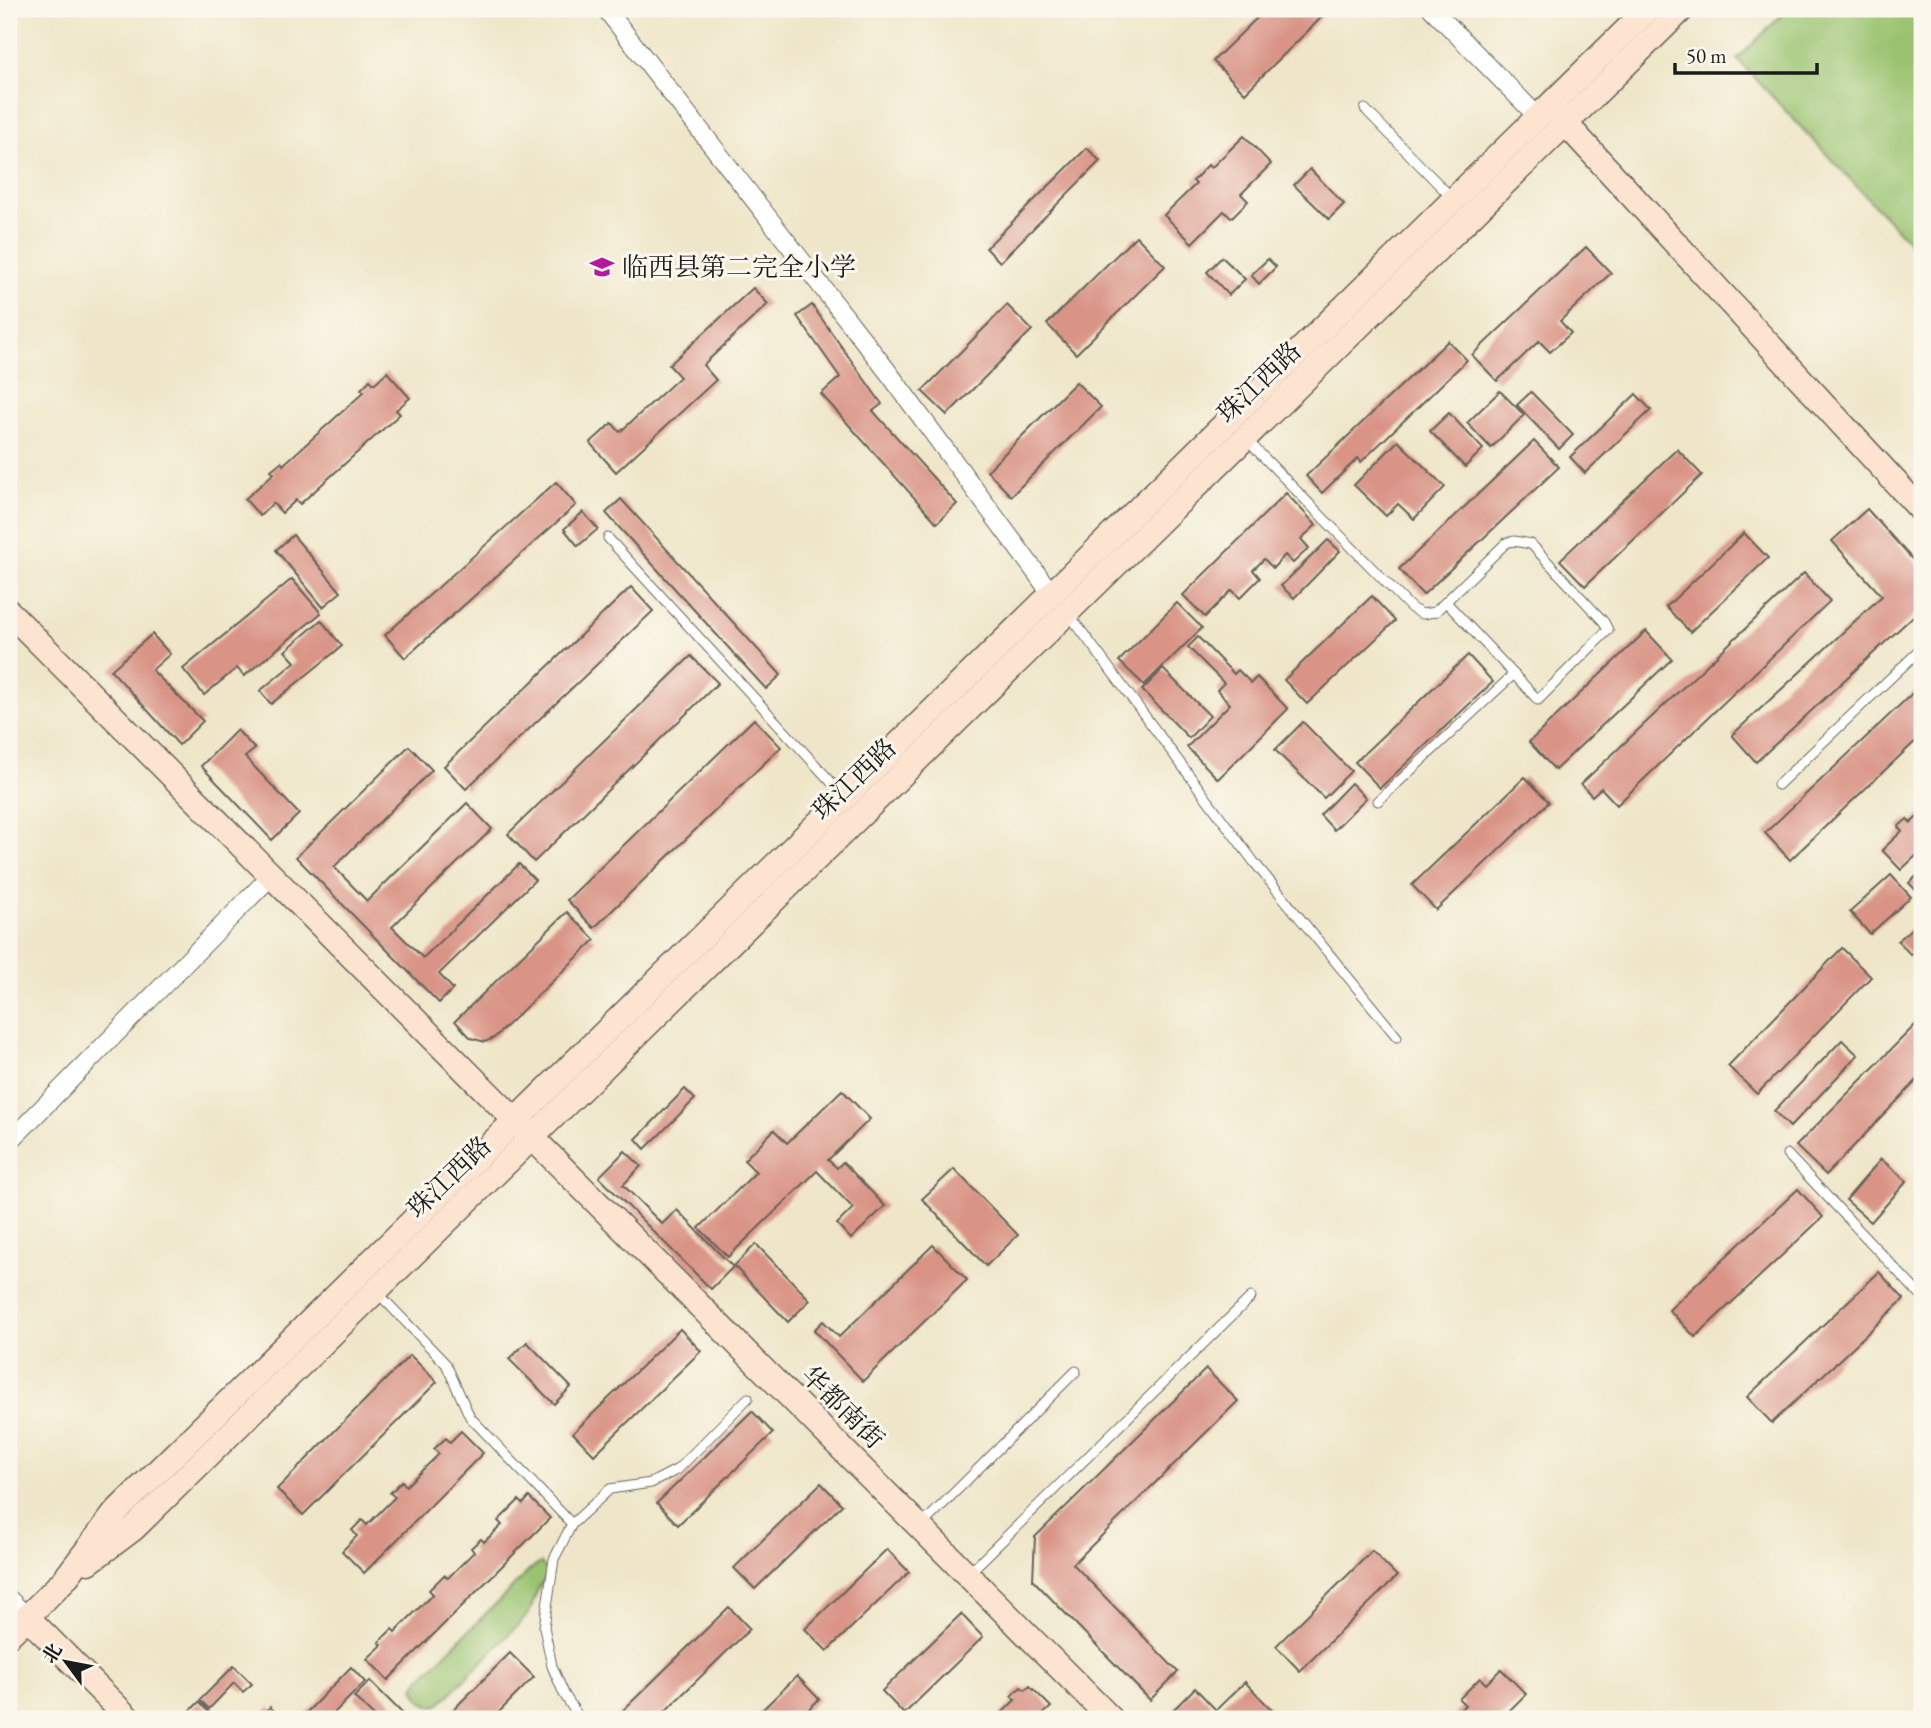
<svg xmlns="http://www.w3.org/2000/svg" width="1931" height="1728" viewBox="0 0 1931 1728" font-family="'EB Garamond','Noto Serif SC',serif">
<rect width="100%" height="100%" fill="#fbf7ec"/>
<filter id="ink" filterUnits="userSpaceOnUse"><feTurbulence type="fractalNoise" baseFrequency=".0143" numOctaves="2"/><feDisplacementMap in="SourceGraphic" scale="14" xChannelSelector="R" yChannelSelector="G"/><feConvolveMatrix kernelMatrix="1 2 1 2 8 2 1 2 1" color-interpolation-filters="sRGB"/></filter>
<filter id="wash" filterUnits="userSpaceOnUse"><feTurbulence type="fractalNoise" baseFrequency=".00686" numOctaves="4" result="noise"/><feDisplacementMap in="SourceGraphic" scale="28" xChannelSelector="R" yChannelSelector="G"/><feGaussianBlur stdDeviation="1.57" result="paint"/><feColorMatrix in="noise" values="0 0 0 0 0 0 0 0 0 0 0 0 0 0 0 0 0 1.4 0 .05"/><feComposite in="paint" operator="in"/></filter>
<g filter="url(#wash)">
<rect width="100%" height="100%" fill="#efe6c9"/>
<!-- green -->
<g fill="#9ac370" stroke="#5b7046" stroke-width="2">
<path d="M1788,9H1922V256L1737,59Z"/>
<path d="M541,1563L549,1573L538,1589L529,1614L440,1704C429,1710 418,1699 414,1688L419,1680L532,1568Z"/>
</g>
<g id="blocks">
<!-- building -->
<g fill="#d99487">
<path d="M1259,9H1330L1245,93L1213,61L1260,15L1256,11Z"/>
<path d="M1244,136L1271,164L1241,194L1248,201L1231,218L1224,211L1192,243L1164,215L1196,184L1193,181L1208,165L1211,168Z"/>
<path d="M1087,148L1100,161L1000,262L986,248Z"/>
<path d="M1310,169L1344,204L1329,219L1294,185Z"/>
<path d="M1136,236L1165,266L1076,354L1047,324Z"/>
<path d="M1586,247L1611,273L1560,321L1571,333L1550,352L1539,341L1497,381L1472,355Z"/>
<path d="M1222,257L1245,279L1229,295L1207,272Z"/>
<path d="M1268,259L1276,267L1259,284L1251,275Z"/>
<path d="M753,288L768,304L703,365L716,380L616,472L590,443L612,423L620,432L680,377L669,365Z"/>
<path d="M812,305L882,404L873,411L957,504L937,523L821,394L840,377L797,316Z"/>
<path d="M1007,305L1032,330L947,415L922,391Z"/>
<path d="M1448,341L1467,360L1361,462L1358,458L1322,493L1306,476Z"/>
<path d="M387,372L410,398L396,410L400,414L300,504L296,500L282,513L273,503L260,516L245,499L274,473L271,470L281,462L283,465L364,392L361,389L370,380L374,384Z"/>
<path d="M1076,382L1101,407L1011,496L987,471Z"/>
<path d="M1500,391L1524,415L1491,448L1467,423Z"/>
<path d="M1531,392L1573,435L1559,449L1517,405Z"/>
<path d="M1636,394L1651,410L1585,473L1570,457Z"/>
<path d="M1449,413L1483,449L1465,467L1430,431Z"/>
<path d="M1398,441L1445,487L1414,519L1398,504L1386,516L1354,485Z"/>
<path d="M1534,441L1559,467L1423,595L1399,569Z"/>
<path d="M1677,449L1702,475L1585,586L1560,560Z"/>
<path d="M556,482L576,505L405,658L385,635Z"/>
<path d="M1286,493L1316,525L1301,539L1309,548L1293,563L1285,555L1273,568L1264,559L1253,570L1260,578L1240,598L1232,590L1205,617L1183,595Z"/>
<path d="M621,499L781,675L766,689L606,513Z"/>
<path d="M1867,509L1922,570V608L1756,762L1732,735L1882,596L1832,541Z"/>
<path d="M583,512L598,529L578,546L564,529Z"/>
<path d="M1744,533L1768,558L1690,632L1666,607Z"/>
<path d="M293,535L341,592L323,607L276,550Z"/>
<path d="M1328,540L1340,551L1294,598L1281,586Z"/>
<path d="M1804,573L1830,601L1617,805L1601,788L1592,796L1581,784Z"/>
<path d="M292,579L321,613L244,676L237,668L204,695L183,669Z"/>
<path d="M631,587L653,611L466,789L444,766Z"/>
<path d="M1372,596L1395,621L1307,704L1284,680Z"/>
<path d="M1177,603L1202,628L1144,685L1119,661Z"/>
<path d="M321,620L342,646L271,704L260,691L295,662L285,651Z"/>
<path d="M1646,631L1672,659L1555,770L1529,742Z"/>
<path d="M152,634L170,654L152,670L203,721L179,745L111,670Z"/>
<path d="M1198,637L1234,674L1238,670L1251,683L1257,677L1288,709L1218,779L1187,747L1230,704L1217,690L1224,683L1188,647Z"/>
<path d="M1468,655L1493,682L1380,788L1355,762Z"/>
<path d="M691,656L718,683L534,862L508,834Z"/>
<path d="M1163,669L1210,716L1189,738L1142,690Z"/>
<path d="M1922,684V735L1790,860L1765,833Z"/>
<path d="M754,719L781,747L594,928L567,900Z"/>
<path d="M1303,722L1351,771L1324,798L1275,750Z"/>
<path d="M237,730L255,749L245,757L299,814L272,840L201,766Z"/>
<path d="M409,746L432,770L334,867L367,901L467,803L492,829L392,927L423,958L519,864L535,880L439,974L453,989L439,1003L296,857Z"/>
<path d="M1525,777L1549,802L1436,910L1412,885Z"/>
<path d="M1351,783L1366,798L1334,830L1320,815Z"/>
<path d="M1922,812V850L1901,870L1882,850L1902,831L1898,827L1907,819L1911,823Z"/>
<path d="M1922,871V897L1909,883Z"/>
<path d="M1891,875L1911,897L1870,934L1850,912Z"/>
<path d="M567,912L595,940L494,1038L485,1042L471,1038L455,1021Z"/>
<path d="M1922,918V944L1911,955L1898,941Z"/>
<path d="M1842,948L1871,977L1757,1094L1728,1066Z"/>
<path d="M1921,1019L1922,1075L1826,1175L1796,1146Z"/>
<path d="M1842,1040L1858,1055L1790,1127L1774,1111Z"/>
<path d="M685,1089L695,1099L645,1149L636,1139Z"/>
<path d="M842,1090L870,1119L828,1160L837,1168L843,1162L885,1206L851,1239L837,1224L853,1208L817,1171L728,1257L699,1228L756,1172L744,1160L774,1130L787,1143Z"/>
<path d="M625,1151L641,1166L623,1185L662,1224L677,1210L733,1267L711,1289L599,1177Z"/>
<path d="M1881,1159L1907,1181L1871,1222L1846,1200Z"/>
<path d="M954,1169L1018,1235L986,1266L922,1199Z"/>
<path d="M1798,1189L1823,1217L1695,1337L1669,1310Z"/>
<path d="M756,1244L810,1300L788,1322L734,1266Z"/>
<path d="M933,1245L967,1280L863,1381L814,1330L823,1321L839,1337Z"/>
<path d="M1879,1272L1904,1299L1772,1423L1747,1397Z"/>
<path d="M680,1329L701,1351L594,1455L573,1433Z"/>
<path d="M527,1342L571,1387L554,1404L509,1359Z"/>
<path d="M410,1355L437,1382L303,1515L277,1489Z"/>
<path d="M1206,1369L1238,1401L1073,1564L1178,1672L1150,1700L1033,1580L1035,1537Z"/>
<path d="M752,1411L773,1433L678,1525L657,1503Z"/>
<path d="M461,1431L483,1453L364,1573L342,1551L357,1536L352,1530L362,1520L367,1525L395,1497L390,1493L402,1481L406,1486L439,1454L434,1449L446,1438L450,1442Z"/>
<path d="M821,1483L842,1505L755,1589L734,1568Z"/>
<path d="M529,1497L550,1518L388,1680L367,1659L382,1645L379,1642L392,1629L395,1632L433,1594L429,1590L444,1575L448,1578L474,1552L471,1548L481,1539L484,1542L502,1525L498,1521L519,1500L523,1504Z"/>
<path d="M887,1549L909,1572L827,1651L805,1629Z"/>
<path d="M1372,1551L1397,1576L1300,1671L1276,1646Z"/>
<path d="M729,1607L750,1629L657,1719H614Z"/>
<path d="M961,1614L983,1637L904,1714L882,1691Z"/>
<path d="M510,1653L534,1677L492,1719H444Z"/>
<path d="M234,1666L252,1684L243,1692L234,1683L209,1709L200,1700Z"/>
<path d="M351,1667L365,1682L328,1719H312L306,1713Z"/>
<path d="M1501,1669L1526,1694L1501,1719H1450L1465,1705L1459,1699L1480,1678L1486,1684Z"/>
<path d="M797,1676L819,1699L799,1719H753Z"/>
<path d="M370,1681L408,1719H377L354,1697Z"/>
<path d="M1245,1682L1272,1710L1263,1719H1168L1166,1717L1195,1688L1216,1710Z"/>
<path d="M1030,1686L1051,1707L1038,1719H996L1015,1700L1011,1696L1021,1687L1025,1690Z"/>
<path d="M199,1702L216,1719H182Z"/>
<path d="M270,1707L283,1719H258Z"/>
</g>
</g>
</g>
<g filter="url(#ink)">
<use href="#blocks" fill-opacity="0" stroke="#666359" stroke-width="2"/>
<g fill="none" stroke-linecap="round" stroke-linejoin="round">
<!-- lane casing -->
<g stroke="#666359" stroke-width="11">
<g id="lane">
<path d="M1365,109L1452,198"/>
<path d="M1246,439L1411,608L1422,614L1435,612L1506,543L1514,541L1531,544L1604,622L1608,630L1538,700L1446,602"/>
<path d="M608,538L843,795"/>
<path d="M1068,613L1254,862L1397,1037"/>
<path d="M1778,785L1922,648"/>
<path d="M1378,801L1514,674"/>
<path d="M1787,1154L1922,1297"/>
<path d="M377,1292L446,1364L470,1417L572,1524"/>
<path d="M921,1526L1076,1371"/>
<path d="M969,1573L1251,1297"/>
<path d="M580,1719L564,1694L552,1666L544,1627L554,1559L572,1524L610,1489L651,1483L678,1469L748,1398"/>
</g>
</g>
<!-- street casing -->
<g stroke="#666359" stroke-width="20">
<g id="street">
<path d="M606,9L888,372L1051,593"/>
<path d="M1432,9L1538,117"/>
<path d="M9,1142L271,876"/>
<path d="M9,1599L27,1617"/>
</g>
</g>
<!-- secondary casing -->
<g stroke="#666359" stroke-width="27">
<g id="secondary">
<path d="M1554,111L1922,511"/>
<path d="M9,612L1111,1719"/>
<path d="M89,1562L133,1529L1682,9"/>
<path d="M27,1617L129,1719"/>
<path d="M9,1635L65,1579L116,1512L1648,9"/>
</g>
</g>
<!-- lane -->
<use href="#lane" stroke="#fff" stroke-width="9"/>
<!-- street -->
<use href="#street" stroke="#fff" stroke-width="18"/>
<!-- secondary -->
<use href="#secondary" stroke="#fde4d0" stroke-width="24"/>
</g>
</g>
<!-- icons -->
<defs>
<g id="school-bare" transform="scale(1.89)"><path d="M0-5L7-2L0 1L-7-2ZM-4 1L0 2.5L4 1V4Q0 6-4 4Z" fill="#b5179e" stroke="#fbf7ec" stroke-width="2.5" paint-order="stroke"/></g>
</defs>
<g fill-rule="evenodd">
<use href="#school-bare" x="602" y="267"/>
</g>
<g text-anchor="middle" stroke-width="6" stroke-linejoin="round" paint-order="stroke">
<!-- poi labels -->
<g font-size="26" fill="#1c1c1c" stroke="#fbf7ec" text-anchor="start">
<text x="622" y="276">临西县第二完全小学</text>
</g>
<!-- street labels -->
<g font-size="26" fill="#1c1c1c" stroke="#fbf7ec">
<text transform="translate(1259 382) rotate(-44)" y="9">珠江西路</text>
<text transform="translate(854 779) rotate(-44)" y="9">珠江西路</text>
<text transform="translate(449 1177) rotate(-44)" y="9">珠江西路</text>
<text transform="translate(843 1407) rotate(45)" y="9">华都南街</text>
</g>
</g>
<!-- margin -->
<rect width="1931" height="1728" fill="none" stroke="#fbf7ec" stroke-width="35"/>
<!-- north arrow -->
<g transform="translate(66 1662) rotate(302)" stroke="#fbf7ec" stroke-width="5" paint-order="stroke">
<path d="M0-5L12 26L0 18L-12 26Z" fill="#1c1c1c"/>
<text y="-10" font-size="19" font-weight="bold" text-anchor="middle" fill="#1c1c1c">北</text>
</g>
<!-- scale -->
<path d="M1675 63v10h142v-10" fill="none" stroke="#1c1c1c" stroke-width="3.5"/>
<text x="1686" y="63" font-size="21" fill="#1c1c1c" stroke="#fbf7ec" stroke-width="5" paint-order="stroke">50 m</text>
</svg>
